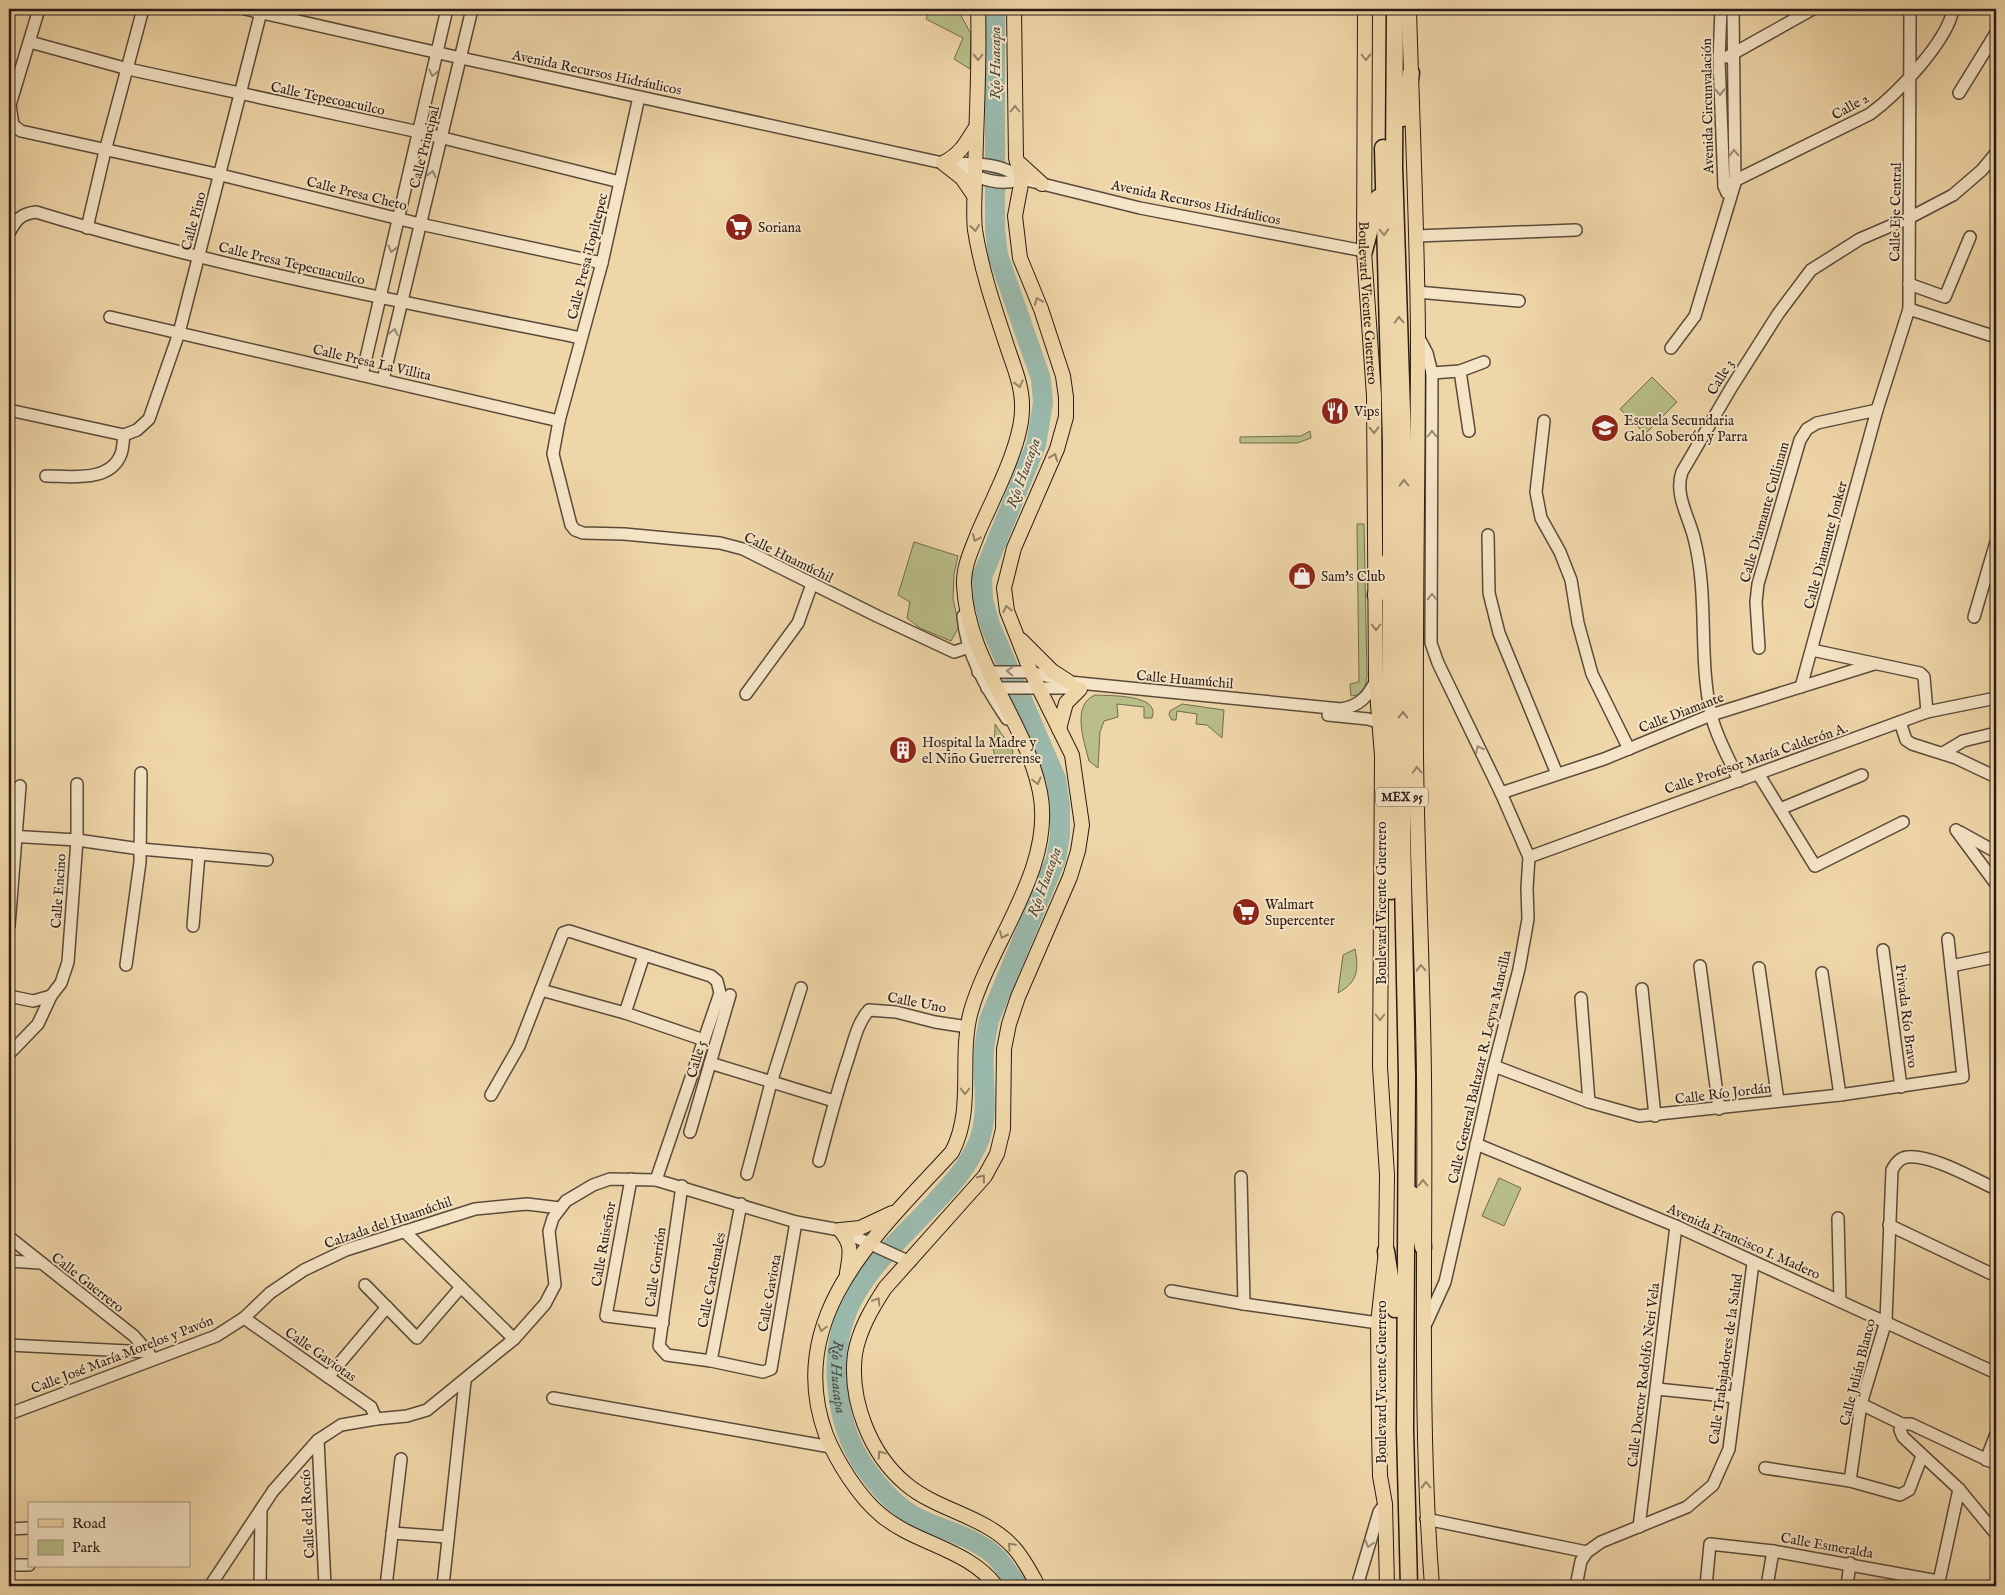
<svg xmlns="http://www.w3.org/2000/svg" width="2005" height="1595" viewBox="0 0 2005 1595" font-family="'IM FELL English',serif">
<rect width="100%" height="100%" fill="#efd6a8"/>
<filter id="stains"><feTurbulence type="fractalNoise" baseFrequency=".004" numOctaves="4"/><feColorMatrix values="0 0 0 0 .2 0 0 0 0 .09 0 0 0 0 .02 0 0 0 .5 -.17"/></filter>
<radialGradient id="worn" r=".72"><stop offset=".6" stop-color="#630" stop-opacity="0"/><stop offset="1" stop-color="#630" stop-opacity=".3"/></radialGradient>
<!-- green -->
<g fill="#b9be88" stroke="#716c4f">
<path d="M930,9H946L959,12L971,34L970,69L954,59L963,38L926,19Z"/>
<path d="M1652,377L1677,402L1645,434L1620,409Z"/>
<path d="M1310,431L1311,438L1297,443H1240V437L1301,436Z"/>
<path d="M1357,524H1364L1367,676L1365,687L1358,695L1351,696L1350,684L1359,682Z"/>
<path d="M914,542L958,556L954,574L953,599L959,627L951,641L920,628L907,618L910,602L898,595Z"/>
<path d="M1095,695C1111,696 1161,694 1152,718H1144V707L1117,704L1118,717L1104,721L1100,732L1098,768L1089,761C1084,741 1071,705 1095,695Z"/>
<path d="M1182,704L1224,710L1222,738L1207,725L1196,724L1197,714L1177,711L1176,720H1172L1169,715L1170,711Z"/>
<path d="M995,724L1013,751L1011,761L1005,764C986,755 996,741 995,724Z"/>
<path d="M1355,949C1359,969 1358,982 1338,993L1343,955Z"/>
<path d="M1499,1178L1521,1188L1504,1226L1482,1216Z"/>
</g>
<g fill="none" stroke-linecap="round" stroke-linejoin="round">
<!-- river -->
<path stroke="#9ab9ac" stroke-width="20" id="s1" d="M995,9V228L998,255L1041,379L1043,403L1036,445L982,577L983,599L990,625L1056,779L1060,806V835L1056,859L989,1020C987,1030 985,1040 984,1050C982,1079 990,1116 978,1143C968,1166 953,1183 936,1201C883,1258 831,1295 837,1381C839,1413 847,1443 866,1469C879,1487 895,1506 914,1516C941,1531 977,1536 998,1559C1005,1567 1011,1577 1018,1586"/>
<!-- minor casing -->
<g stroke="#5a4a3a" stroke-width="14">
<g id="minor">
<path d="M39,9L10,105L13,125L21,131L221,175L420,224L602,263"/>
<path d="M245,9L461,58L943,163C971,164 1000,161 1022,179L1140,208L1364,251"/>
<path d="M1721,9L1719,60L1724,186L1727,193"/>
<path d="M30,42L128,69L419,132L620,182"/>
<path d="M1727,57L1813,9"/>
<path d="M1959,93L1996,33"/>
<path d="M639,97L602,263L559,421L553,454L571,525L575,530L583,533L624,534L720,543L743,549L877,616L954,652L969,647"/>
<path d="M952,167C975,176 998,188 1022,179"/>
<path d="M1724,186L1870,114C1896,95 1948,41 1953,9"/>
<path d="M87,228L105,151L143,9"/>
<path d="M9,233C16,220 20,214 36,212C215,267 398,301 581,338"/>
<path d="M1416,236L1576,230"/>
<path d="M1909,284L1945,297L1970,237"/>
<path d="M1417,292L1519,301"/>
<path d="M1909,309L1996,337"/>
<path d="M110,317L559,421"/>
<path d="M1418,336L1427,353L1432,373L1431,643L1438,663L1501,793L1529,857L1527,888L1528,919L1519,969L1494,1066L1445,1282L1425,1326"/>
<path d="M1671,348L1695,316L1735,183L1733,9"/>
<path d="M1460,371L1469,431"/>
<path d="M1432,373L1460,371L1484,362"/>
<path d="M362,375L447,9"/>
<path d="M383,380L472,9"/>
<path d="M9,410L124,435L137,430L149,419L179,333L261,12"/>
<path d="M1544,421L1536,492L1541,518L1560,552L1571,580L1578,623L1592,674L1629,749"/>
<path d="M46,476C70,476 110,483 121,454C123,449 123,441 124,435"/>
<path d="M1488,535L1489,593L1499,633L1557,774"/>
<path d="M963,616C966,654 986,688 1007,719"/>
<path d="M1974,617L1996,542"/>
<path d="M1759,648L1756,602L1758,584L1800,440L1807,429L1817,423L1877,410"/>
<path d="M1812,650L1920,673L1924,677L1927,712"/>
<path d="M978,672H1031L1069,682L1341,709C1359,706 1368,697 1376,680"/>
<path d="M1801,687L1877,410L1909,309L1910,9"/>
<path d="M987,688H1076"/>
<path d="M746,694L798,623L812,584"/>
<path d="M1328,715L1368,719L1378,722"/>
<path d="M1900,722L1906,740L1912,744L1956,758L1996,777"/>
<path d="M1943,753L1963,741L1996,733"/>
<path d="M1759,775L1815,866L1903,822"/>
<path d="M1739,781C1730,760 1716,737 1711,714C1698,656 1709,596 1694,538C1689,517 1674,494 1682,472L1731,388L1778,314L1811,270L1860,239L1909,218L1953,195L1982,170L1996,153"/>
<path d="M1501,793L1604,759L1711,715L1874,664"/>
<path d="M1780,809L1862,775"/>
<path d="M1956,830L1996,884"/>
<path d="M1960,832L1996,852"/>
<path d="M9,836L77,840L140,849L267,860"/>
<path d="M1529,857L1927,712L1996,698"/>
<path d="M9,926L20,786"/>
<path d="M193,926L199,854"/>
<path d="M1883,950L1901,1087"/>
<path d="M126,965L140,862L141,773"/>
<path d="M1700,966L1719,1109"/>
<path d="M1951,966L1990,958"/>
<path d="M1759,968L1778,1101"/>
<path d="M1822,973L1840,1095"/>
<path d="M1642,989L1655,1116"/>
<path d="M541,990L625,1013L704,1040"/>
<path d="M9,996L33,1001L51,996"/>
<path d="M1581,998L1589,1102"/>
<path d="M625,1013L644,955"/>
<path d="M9,1054L38,1024L51,996L61,983L68,962L77,840V784"/>
<path d="M710,1063L834,1101"/>
<path d="M1494,1066L1589,1102L1639,1116L1840,1095L1963,1077L1948,939"/>
<path d="M491,1095L519,1046L563,933L569,931L711,976L717,981L720,993L656,1180"/>
<path d="M690,1132L730,995"/>
<path d="M1476,1144L1676,1226L1996,1373"/>
<path d="M819,1161C828,1126 837,1091 849,1056C854,1040 858,1022 869,1010L896,1012L935,1022L968,1027"/>
<path d="M747,1174L771,1083L801,988"/>
<path d="M1241,1177L1244,1304"/>
<path d="M631,1179L606,1316L663,1323"/>
<path d="M682,1186L659,1346L667,1355L711,1361L763,1372L771,1369L796,1222"/>
<path d="M1838,1218L1840,1301"/>
<path d="M1889,1225L1996,1276"/>
<path d="M404,1231L514,1339"/>
<path d="M9,1237L134,1336L148,1352"/>
<path d="M9,1261L40,1263"/>
<path d="M365,1285L417,1338L461,1287"/>
<path d="M1171,1291L1244,1304L1378,1323"/>
<path d="M244,1318L371,1407L376,1419"/>
<path d="M9,1345L148,1352L150,1355"/>
<path d="M711,1361L741,1204"/>
<path d="M328,1377L387,1307"/>
<path d="M1657,1389L1735,1397"/>
<path d="M553,1398L831,1447"/>
<path d="M1861,1404L1902,1424L1900,1430L1903,1437L1959,1489L1996,1534"/>
<path d="M9,1414L216,1336L244,1318L270,1293L304,1270L346,1250L475,1209L527,1204L560,1208"/>
<path d="M1902,1424H1911L1996,1464"/>
<path d="M318,1440L325,1586"/>
<path d="M1986,1460L1996,1434"/>
<path d="M1765,1468L1850,1481L1900,1495L1909,1490L1922,1456"/>
<path d="M1850,1481L1861,1404L1886,1321L1892,1170C1895,1164 1899,1158 1907,1157C1931,1154 1974,1179 1996,1189"/>
<path d="M1426,1519L1587,1552"/>
<path d="M1639,1527L1676,1226"/>
<path d="M9,1529L29,1528"/>
<path d="M392,1533L448,1537"/>
<path d="M9,1565H29"/>
<path d="M210,1586L273,1491L318,1440L341,1425L376,1419L407,1416L427,1410L514,1339L545,1304L555,1285L549,1231L553,1218L566,1201L593,1185L610,1179L656,1180L796,1222L840,1230L910,1262"/>
<path d="M260,1586L261,1510"/>
<path d="M386,1586L401,1459"/>
<path d="M443,1586L465,1381"/>
<path d="M1357,1586L1379,1512L1385,1504"/>
<path d="M1576,1586L1581,1561L1587,1552L1601,1542L1687,1507L1713,1485L1729,1449L1753,1263"/>
<path d="M1706,1586L1710,1544L1773,1551L1938,1581"/>
<path d="M1767,1586L1773,1551"/>
<path d="M1847,1586L1850,1563"/>
<path d="M1938,1586L1959,1489"/>
</g>
</g>
<!-- major casing -->
<g stroke="#291b16" stroke-width="16">
<g id="major">
<path d="M978,9C980,65 976,121 975,176C975,195 973,212 975,230C981,268 993,304 1005,340C1012,363 1023,385 1022,409C1022,445 992,500 978,533C972,549 963,567 964,585C967,660 1025,719 1040,792C1055,868 991,941 971,1011C958,1058 975,1108 952,1152C880,1231 782,1316 826,1435C837,1462 859,1497 881,1515C915,1544 969,1549 996,1586"/>
<path d="M1014,9L1016,158L1022,179L1015,216L1020,258L1041,309L1063,376L1066,397V417L1057,449L1014,548L1004,588L1007,611L1031,672L1072,755L1082,825L1078,851L1070,877L1018,997L1009,1024L1004,1049L1003,1129L997,1154L985,1176L885,1288C872,1308 859,1330 855,1354C849,1400 870,1454 906,1484C938,1511 986,1516 1014,1548C1024,1559 1031,1573 1038,1586"/>
<path id="s2" d="M1365,9L1364,251L1374,396L1376,680L1382,756L1380,1067L1387,1175L1386,1251L1378,1323L1379,1434L1380,1476L1385,1504L1387,1586"/>
<path d="M1409,9C1412,117 1417,225 1418,334C1418,474 1415,614 1416,754C1417,862 1423,971 1424,1079C1426,1248 1419,1417 1432,1586"/>
<path d="M1019,163L1042,184"/>
<path d="M973,194L962,178L943,163C959,155 965,145 974,130"/>
<path d="M1021,640L1052,671L1069,682"/>
<path d="M1059,729L1066,703L1080,689"/>
<path d="M840,1230L860,1228L892,1213"/>
<path d="M840,1230C853,1245 850,1254 847,1273"/>
</g>
</g>
<!-- highway casing -->
<g stroke="#291b16" stroke-width="19">
<g id="highway">
<path d="M1395,9L1394,167L1403,442L1405,614L1402,831L1407,1077L1405,1429L1409,1586"/>
<path d="M1403,118L1411,73"/>
<path d="M1383,148L1391,444V891"/>
<path d="M1364,251L1378,198"/>
<path d="M1376,595L1386,563"/>
<path d="M1413,1195L1423,1247"/>
<path d="M1386,1251L1395,1309"/>
</g>
</g>
<!-- minor -->
<use href="#minor" stroke="#f5e4c6" stroke-width="11"/>
<!-- major -->
<use href="#major" stroke="#efd6a8" stroke-width="14"/>
<!-- highway -->
<use href="#highway" stroke="#efd6a8" stroke-width="16"/>
</g>
<!-- one-way arrows -->
<defs><path id="oneway-chevron" d="M-2-3.5L2.5 0L-2 3.5" fill="none" stroke-width="1.6" stroke-linecap="round" stroke-linejoin="round" transform="scale(1.25)"/></defs>
<g stroke="#968266">
<use href="#oneway-chevron" transform="translate(978 57) rotate(91)"/>
<use href="#oneway-chevron" transform="translate(1366 57) rotate(89)"/>
<use href="#oneway-chevron" transform="translate(1015 109) rotate(-90)"/>
<use href="#oneway-chevron" transform="translate(975 228) rotate(83)"/>
<use href="#oneway-chevron" transform="translate(1384 232) rotate(88)"/>
<use href="#oneway-chevron" transform="translate(1038 301) rotate(-112)"/>
<use href="#oneway-chevron" transform="translate(1399 320) rotate(-92)"/>
<use href="#oneway-chevron" transform="translate(1019 384) rotate(76)"/>
<use href="#oneway-chevron" transform="translate(1374 430) rotate(89)"/>
<use href="#oneway-chevron" transform="translate(1054 457) rotate(-68)"/>
<use href="#oneway-chevron" transform="translate(1404 483) rotate(-91)"/>
<use href="#oneway-chevron" transform="translate(976 538) rotate(113)"/>
<use href="#oneway-chevron" transform="translate(1007 609) rotate(-103)"/>
<use href="#oneway-chevron" transform="translate(1376 627) rotate(90)"/>
<use href="#oneway-chevron" transform="translate(1403 715) rotate(-89)"/>
<use href="#oneway-chevron" transform="translate(1417 770) rotate(-91)"/>
<use href="#oneway-chevron" transform="translate(1037 781) rotate(75)"/>
<use href="#oneway-chevron" transform="translate(1003 935) rotate(114)"/>
<use href="#oneway-chevron" transform="translate(1421 968) rotate(-92)"/>
<use href="#oneway-chevron" transform="translate(1380 1017) rotate(90)"/>
<use href="#oneway-chevron" transform="translate(965 1091) rotate(90)"/>
<use href="#oneway-chevron" transform="translate(982 1178) rotate(-52)"/>
<use href="#oneway-chevron" transform="translate(1423 1183) rotate(-90)"/>
<use href="#oneway-chevron" transform="translate(877 1301) rotate(-58)"/>
<use href="#oneway-chevron" transform="translate(822 1328) rotate(105)"/>
<use href="#oneway-chevron" transform="translate(881 1454) rotate(-124)"/>
<use href="#oneway-chevron" transform="translate(1426 1485) rotate(-91)"/>
<use href="#oneway-chevron" transform="translate(1011 1546) rotate(-134)"/>
</g>
<g stroke="#998a77">
<use href="#oneway-chevron" transform="translate(433 73) rotate(103)"/>
<use href="#oneway-chevron" transform="translate(1720 92) rotate(88)"/>
<use href="#oneway-chevron" transform="translate(1734 153) rotate(-92)"/>
<use href="#oneway-chevron" transform="translate(432 174) rotate(-76)"/>
<use href="#oneway-chevron" transform="translate(392 249) rotate(104)"/>
<use href="#oneway-chevron" transform="translate(394 332) rotate(-77)"/>
<use href="#oneway-chevron" transform="translate(1432 434) rotate(-90)"/>
<use href="#oneway-chevron" transform="translate(1432 597) rotate(-90)"/>
<use href="#oneway-chevron" transform="translate(1010 671) rotate(-178)"/>
<use href="#oneway-chevron" transform="translate(1479 749) rotate(-116)"/>
<use href="#oneway-chevron" transform="translate(1369 1544) rotate(106)"/>
</g>
<!-- icons -->
<defs>
<g id="supermarket-disc" transform="scale(1.4375)"><circle r="9.5" fill="#8f2418" stroke="#f5e4c6"/><path d="M-6-5.5h2.5l.6 2H6L4.5 2H-2.5L-4.4-4H-6ZM-1.5 3.2a1.3 1.3 0 1 0 .1 0ZM3 3.2a1.3 1.3 0 1 0 .1 0Z" fill="#fff"/></g>
<g id="restaurant-disc" transform="scale(1.4375)"><circle r="9.5" fill="#8f2418" stroke="#f5e4c6"/><path d="M-5-6h1v4h1v-4h1v4h1v-4h1v5L-1.5 .5V6h-2V.5L-5-1ZM5-6V6H3V1.5H1.5Q1.5-4 5-6Z" fill="#fff"/></g>
<g id="school-disc" transform="scale(1.4375)"><circle r="9.5" fill="#8f2418" stroke="#f5e4c6"/><path d="M0-5L7-2L0 1L-7-2ZM-4 1L0 2.5L4 1V4Q0 6-4 4Z" fill="#fff"/></g>
<g id="shop-disc" transform="scale(1.4375)"><circle r="9.5" fill="#8f2418" stroke="#f5e4c6"/><path d="M-5-2.5h2.3a2.7 3.5 0 0 1 5.4 0H5L5.5 6h-11ZM-1.5-2.5h3a1.5 2.3 0 0 0-3 0Z" fill="#fff"/></g>
<g id="building-disc" transform="scale(1.4375)"><circle r="9.5" fill="#8f2418" stroke="#f5e4c6"/><path d="M-4-6H4V6H1V3H-1V6H-4ZM-2.5-4.3h1.7v1.8h-1.7ZM.8-4.3h1.7v1.8H.8ZM-2.5-1h1.7V.8h-1.7ZM.8-1h1.7V.8H.8Z" fill="#fff"/></g>
</defs>
<g fill-rule="evenodd">
<use href="#supermarket-disc" x="739" y="227"/>
<use href="#restaurant-disc" x="1335" y="411"/>
<use href="#school-disc" x="1605" y="428"/>
<use href="#shop-disc" x="1302" y="576"/>
<use href="#building-disc" x="903" y="750"/>
<use href="#supermarket-disc" x="1246" y="912"/>
</g>
<g text-anchor="middle" stroke-width="4" stroke-linejoin="round" paint-order="stroke">
<!-- shield labels -->
<rect fill="#f5e4c6" stroke="#66574b" stroke-width="1" x="1376" y="787.5" width="52" height="19" rx="4"/>
<g font-size="12" font-weight="bold" fill="#291b16">
<text x="1402" y="801">MEX 95</text>
</g>
<!-- street labels -->
<g font-size="14" fill="#291b16" stroke="#f5e4c6">
<text transform="translate(597 72) rotate(12)" y="5">Avenida Recursos Hidráulicos</text>
<text transform="translate(328 98) rotate(12)" y="5">Calle Tepecoacuilco</text>
<text transform="translate(1707 106) rotate(-91)" y="5">Avenida Circunvalación</text>
<text transform="translate(1850 106) rotate(-29)" y="5">Calle 2</text>
<text transform="translate(424 147) rotate(-76)" y="5">Calle Principal</text>
<text transform="translate(357 193) rotate(14)" y="5">Calle Presa Cheto</text>
<text transform="translate(1196 202) rotate(12)" y="5">Avenida Recursos Hidráulicos</text>
<text transform="translate(1895 212) rotate(-89)" y="5">Calle Eje Central</text>
<text transform="translate(193 221) rotate(-75)" y="5">Calle Pino</text>
<text transform="translate(587 256) rotate(-76)" y="5">Calle Presa Topiltepec</text>
<text transform="translate(292 263) rotate(13)" y="5">Calle Presa Tepecuacuilco</text>
<text dy="5" stroke="none"><textPath href="#s2" startOffset="294">Boulevard Vicente Guerrero</textPath></text>
<text transform="translate(372 362) rotate(13)" y="5">Calle Presa La Villita</text>
<text transform="translate(1720 377) rotate(-59)" y="5">Calle 3</text>
<text transform="translate(1764 512) rotate(-74)" y="5">Calle Diamante Cullinam</text>
<text transform="translate(1825 545) rotate(-75)" y="5">Calle Diamante Jonker</text>
<text transform="translate(789 557) rotate(26)" y="5">Calle Huamúchil</text>
<text transform="translate(1185 679) rotate(5)" y="5">Calle Huamúchil</text>
<text transform="translate(1681 712) rotate(-21)" y="5">Calle Diamante</text>
<text transform="translate(1756 758) rotate(-19)" y="5">Calle Profesor María Calderón A.</text>
<text transform="translate(58 891) rotate(-86)" y="5">Calle Encino</text>
<text transform="translate(1381 903) rotate(-90)" y="5">Boulevard Vicente Guerrero</text>
<text transform="translate(917 1002) rotate(11)" y="5">Calle Uno</text>
<text transform="translate(1907 1016) rotate(83)" y="5">Privada Río Bravo</text>
<text transform="translate(696 1059) rotate(-74)" y="5">Calle 5</text>
<text transform="translate(1479 1067) rotate(-77)" y="5">Calle General Baltazar R. Leyva Mancilla</text>
<text transform="translate(1723 1093) rotate(-7)" y="5">Calle Río Jordán</text>
<text transform="translate(388 1222) rotate(-19)" y="5">Calzada del Huamúchil</text>
<text transform="translate(1744 1241) rotate(24)" y="5">Avenida Francisco I. Madero</text>
<text transform="translate(603 1244) rotate(-80)" y="5">Calle Ruiseñor</text>
<text transform="translate(655 1267) rotate(-82)" y="5">Calle Gorrión</text>
<text transform="translate(711 1280) rotate(-79)" y="5">Calle Cardenales</text>
<text transform="translate(88 1282) rotate(38)" y="5">Calle Guerrero</text>
<text transform="translate(769 1293) rotate(-80)" y="5">Calle Gaviota</text>
<text transform="translate(122 1354) rotate(-21)" y="5">Calle José María Morelos y Pavón</text>
<text transform="translate(321 1354) rotate(35)" y="5">Calle Gaviotas</text>
<text transform="translate(1725 1359) rotate(-82)" y="5">Calle Trabajadores de la Salud</text>
<text transform="translate(1857 1372) rotate(-76)" y="5">Calle Julián Blanco</text>
<text transform="translate(1643 1375) rotate(-83)" y="5">Calle Doctor Rodolfo Neri Vela</text>
<text transform="translate(1381 1382) rotate(-90)" y="5">Boulevard Vicente Guerrero</text>
<text transform="translate(307 1514) rotate(-93)" y="5">Calle del Rocío</text>
<text transform="translate(1827 1545) rotate(10)" y="5">Calle Esmeralda</text>
</g>
<!-- poi labels -->
<g font-size="14" fill="#291b16" stroke="#f5e4c6" text-anchor="start">
<text x="758" y="232">Soriana</text>
<text x="1354" y="416">Vips</text>
<text x="1624" y="425">Escuela Secundaria<tspan x="1624" dy="16">Galo Soberón y Parra</tspan></text>
<text x="1321" y="581">Sam's Club</text>
<text x="922" y="747">Hospital la Madre y<tspan x="922" dy="16">el Niño Guerrerense</tspan></text>
<text x="1265" y="909">Walmart<tspan x="1265" dy="16">Supercenter</tspan></text>
</g>
<!-- water labels -->
<g font-size="15" font-style="italic" fill="#4b4a43" stroke="#f5e4c6">
<text transform="translate(995 63) rotate(-90)" y="5">Río Huacapa</text>
<text transform="translate(1023 473) rotate(-70)" y="5">Río Huacapa</text>
<text transform="translate(1044 882) rotate(-70)" y="5">Río Huacapa</text>
<text dy="5" stroke="none"><textPath href="#s1" startOffset="1464">Río Huacapa</textPath></text>
</g>
</g>
<!-- margin -->
<rect width="2005" height="1595" fill="none" stroke="#efd6a8" stroke-width="30"/>
<rect x="10" y="10" width="1985" height="1575" fill="none" stroke="#291b16" stroke-width="2.5"/>
<rect x="15" y="15" width="1975" height="1565" fill="none" stroke="#291b16"/>
<!-- legend -->
<rect x="28" y="1502" width="162" height="65" fill="#f5e4c6" stroke="#a39480"/>
<rect x="38" y="1519" width="25" height="8" fill="#efd6a8" stroke="#a39480"/>
<text x="72" y="1528" font-size="15" fill="#291b16">Road</text>
<rect x="38" y="1540" width="25" height="15" fill="#b9be88" stroke="#a39480"/>
<text x="72" y="1552" font-size="15" fill="#291b16">Park</text>
<rect width="100%" height="100%" filter="url(#stains)"/>
<rect width="100%" height="100%" fill="url(#worn)"/>
</svg>
